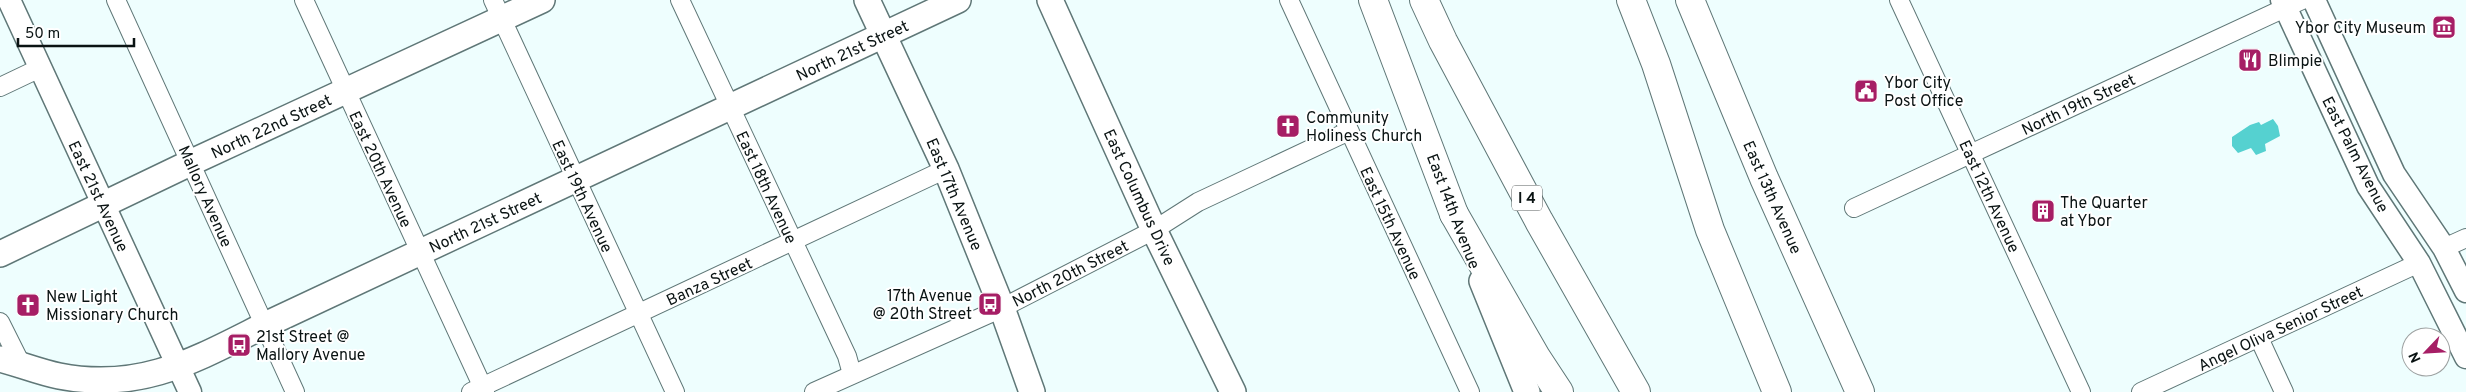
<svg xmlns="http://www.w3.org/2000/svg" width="2466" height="392" viewBox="0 0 2466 392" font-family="Overpass,sans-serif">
<rect width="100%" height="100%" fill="#eefefe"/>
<!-- water -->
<path fill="#55d1d0" d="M2273,119L2278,126L2280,136L2265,144L2266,151L2256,155L2251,148L2238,153L2232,146V137L2250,125L2259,122L2261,125Z"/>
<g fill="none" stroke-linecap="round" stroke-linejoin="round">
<!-- minor casing -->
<g stroke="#5f7777" stroke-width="20">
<g id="minor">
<path d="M116,0L295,392"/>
<path d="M304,0L485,392"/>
<path d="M493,0L675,392"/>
<path d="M680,0L847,356L852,374"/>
<path d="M1289,0L1470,392"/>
<path d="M1899,0L2081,392"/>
<path d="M0,87L40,68"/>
<path d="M1854,208L2302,0"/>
<path d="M2444,248L2466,238"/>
<path d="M0,322L21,364"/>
<path d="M2259,338L2284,392"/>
<path d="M471,392L946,169"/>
<path d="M814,392L1002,308L1154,230L1198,202L1349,131"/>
<path d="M2141,392L2419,263"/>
</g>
</g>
<!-- tertiary casing -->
<g stroke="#5f7777" stroke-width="25">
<g id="tertiary">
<path d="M9,0L190,392"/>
<path d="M2282,0L2368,186L2419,263L2466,357"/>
<path d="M2314,0L2394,174L2444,248L2466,291"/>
</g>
</g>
<!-- secondary casing -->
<g stroke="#5f7777" stroke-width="28">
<g id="secondary">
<path d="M867,0L946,169L1002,308L1032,392"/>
<path d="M1050,0L1154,230L1233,392"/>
<path d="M0,254L192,162L542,0"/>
<path d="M1482,281L1527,392"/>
<path d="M0,359C20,364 39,372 59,376C141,392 195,360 265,325L958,0"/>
</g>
</g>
<!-- primary casing -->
<g stroke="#5f7777" stroke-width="30">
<g id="primary">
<path d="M1373,0L1454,214"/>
<path d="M1690,0L1764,178L1860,392"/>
</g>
</g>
<!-- motorway casing -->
<g stroke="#5f7777" stroke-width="30">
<g id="motorway">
<path d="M1424,0L1443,41L1539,221L1636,392"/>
<path d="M1631,0L1656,64L1710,230L1777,392"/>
<path d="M1454,214L1536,357L1559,392"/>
</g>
</g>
<!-- minor -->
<use href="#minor" stroke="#fff" stroke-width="18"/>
<!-- tertiary -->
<use href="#tertiary" stroke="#fff" stroke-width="22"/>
<!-- secondary -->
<use href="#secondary" stroke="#fff" stroke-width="25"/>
<!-- primary -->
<use href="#primary" stroke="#fff" stroke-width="28"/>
<!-- motorway -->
<use href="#motorway" stroke="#fff" stroke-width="28"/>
</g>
<!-- icons -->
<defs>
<g id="museum-square" transform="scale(1.25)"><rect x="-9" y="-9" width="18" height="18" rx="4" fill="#a61e65" stroke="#fff"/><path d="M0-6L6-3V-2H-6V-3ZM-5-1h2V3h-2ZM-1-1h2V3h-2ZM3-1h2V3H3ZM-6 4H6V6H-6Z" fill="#fff"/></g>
<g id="restaurant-square" transform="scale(1.25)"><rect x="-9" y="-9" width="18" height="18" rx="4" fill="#a61e65" stroke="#fff"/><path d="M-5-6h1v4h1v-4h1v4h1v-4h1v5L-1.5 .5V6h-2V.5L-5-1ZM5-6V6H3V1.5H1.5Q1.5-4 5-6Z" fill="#fff"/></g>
<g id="civic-square" transform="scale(1.25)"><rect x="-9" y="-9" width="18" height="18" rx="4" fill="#a61e65" stroke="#fff"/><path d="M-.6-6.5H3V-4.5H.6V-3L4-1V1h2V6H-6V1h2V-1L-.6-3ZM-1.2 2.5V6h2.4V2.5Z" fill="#fff"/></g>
<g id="church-square" transform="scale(1.25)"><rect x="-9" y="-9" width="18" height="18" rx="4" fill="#a61e65" stroke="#fff"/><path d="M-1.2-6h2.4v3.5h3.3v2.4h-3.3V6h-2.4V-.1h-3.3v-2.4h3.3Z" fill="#fff"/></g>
<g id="building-square" transform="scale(1.25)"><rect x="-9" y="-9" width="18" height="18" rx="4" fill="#a61e65" stroke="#fff"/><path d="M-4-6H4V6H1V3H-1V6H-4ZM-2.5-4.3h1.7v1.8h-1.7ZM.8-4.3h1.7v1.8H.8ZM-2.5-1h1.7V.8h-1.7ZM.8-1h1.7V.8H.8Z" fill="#fff"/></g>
<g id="bus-square" transform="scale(1.25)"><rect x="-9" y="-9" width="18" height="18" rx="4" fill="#a61e65" stroke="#fff"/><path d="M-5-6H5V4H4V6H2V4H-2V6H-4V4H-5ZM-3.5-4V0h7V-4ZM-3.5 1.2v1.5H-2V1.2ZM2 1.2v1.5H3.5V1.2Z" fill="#fff"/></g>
</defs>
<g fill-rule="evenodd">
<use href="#museum-square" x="2444" y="27"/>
<use href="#restaurant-square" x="2250" y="60"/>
<use href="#civic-square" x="1866" y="91"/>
<use href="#church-square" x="1288" y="126"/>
<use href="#building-square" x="2043" y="211"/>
<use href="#bus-square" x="990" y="304"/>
<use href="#church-square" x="28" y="305"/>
<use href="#bus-square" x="239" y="345"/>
</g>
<g text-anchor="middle" stroke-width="4" stroke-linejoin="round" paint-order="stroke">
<!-- shield labels -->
<rect fill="#fff" stroke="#545a5a" stroke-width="1" x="1512" y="185.5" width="30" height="25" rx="4"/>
<g font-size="15" font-weight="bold" fill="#0a1313">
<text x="1527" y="203">I 4</text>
</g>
<!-- poi labels -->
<g font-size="16" fill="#0a1313" stroke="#fff" text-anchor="start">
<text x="2426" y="33" text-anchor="end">Ybor City Museum</text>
<text x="2268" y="66">Blimpie</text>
<text x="1884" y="88">Ybor City<tspan x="1884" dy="18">Post Office</tspan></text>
<text x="1306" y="123">Community<tspan x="1306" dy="18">Holiness Church</tspan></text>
<text x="2060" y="208">The Quarter<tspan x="2060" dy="18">at Ybor</tspan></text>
<text x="972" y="301" text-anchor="end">17th Avenue<tspan x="972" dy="18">@ 20th Street</tspan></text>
<text x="46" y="302">New Light<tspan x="46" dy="18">Missionary Church</tspan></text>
<text x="256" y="342">21st Street @<tspan x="256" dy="18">Mallory Avenue</tspan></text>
</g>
<!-- street labels -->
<g font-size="16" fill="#0a1313" stroke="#fff">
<text transform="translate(852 50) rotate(-25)" y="6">North 21st Street</text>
<text transform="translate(2078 104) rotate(-25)" y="6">North 19th Street</text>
<text transform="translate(271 126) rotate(-25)" y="6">North 22nd Street</text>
<text transform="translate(2356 154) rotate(63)" y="6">East Palm Avenue</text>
<text transform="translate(381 169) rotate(65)" y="6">East 20th Avenue</text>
<text transform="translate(767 187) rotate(65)" y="6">East 18th Avenue</text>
<text transform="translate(955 194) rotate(67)" y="6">East 17th Avenue</text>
<text transform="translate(99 196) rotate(65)" y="6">East 21st Avenue</text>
<text transform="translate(206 196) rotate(66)" y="6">Mallory Avenue</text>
<text transform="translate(583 196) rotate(65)" y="6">East 19th Avenue</text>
<text transform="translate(1990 196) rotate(65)" y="6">East 12th Avenue</text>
<text transform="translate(1140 197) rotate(65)" y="6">East Columbus Drive</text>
<text transform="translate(1773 197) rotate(66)" y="6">East 13th Avenue</text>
<text transform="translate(1454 211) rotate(69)" y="6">East 14th Avenue</text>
<text transform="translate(485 222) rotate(-25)" y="6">North 21st Street</text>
<text transform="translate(1391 223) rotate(65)" y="6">East 15th Avenue</text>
<text transform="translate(1070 273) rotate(-27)" y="6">North 20th Street</text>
<text transform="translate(709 281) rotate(-25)" y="6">Banza Street</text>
<text transform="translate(2280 328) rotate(-25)" y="6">Angel Oliva Senior Street</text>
</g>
</g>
<!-- north arrow -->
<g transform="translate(2426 352) rotate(245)"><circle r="24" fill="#ffffff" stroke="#9da1a1"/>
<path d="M0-4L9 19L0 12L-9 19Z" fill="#a61e65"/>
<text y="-8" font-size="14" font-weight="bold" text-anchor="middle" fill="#0a1313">N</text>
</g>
<!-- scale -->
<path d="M18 38v8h116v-8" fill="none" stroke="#0a1313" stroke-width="2.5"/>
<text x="25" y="38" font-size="15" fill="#0a1313" stroke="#ffffff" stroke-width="4" paint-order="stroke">50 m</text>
</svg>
